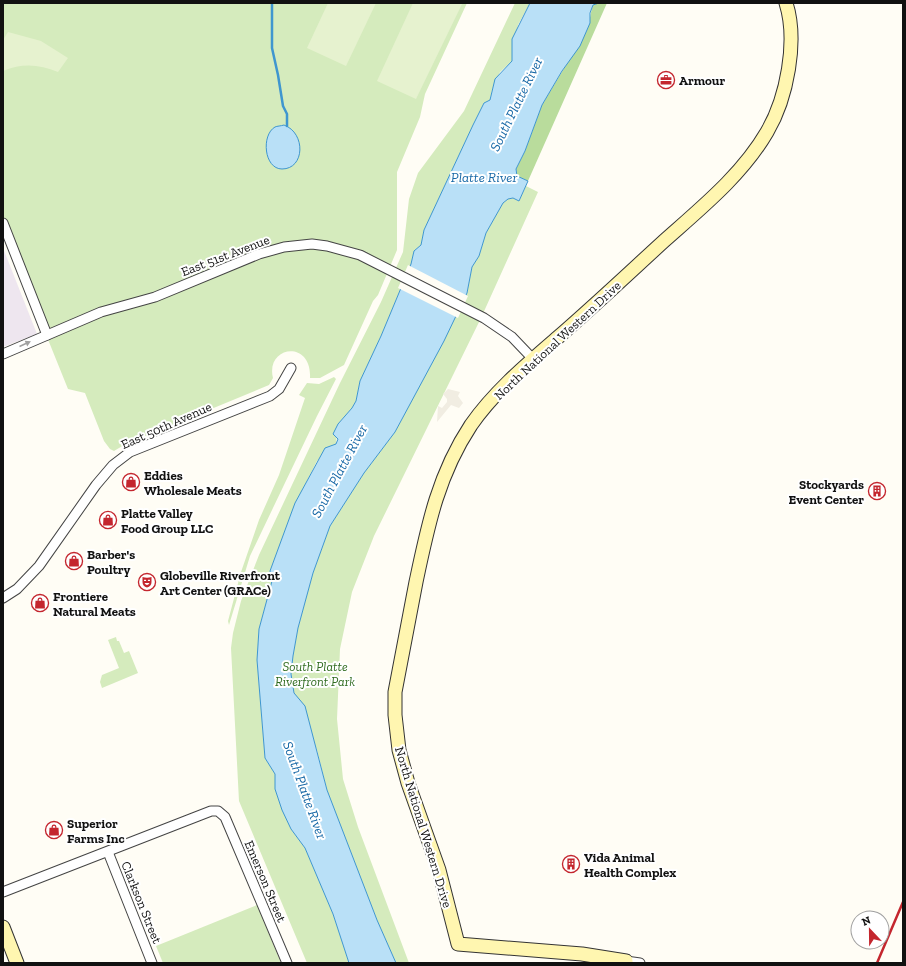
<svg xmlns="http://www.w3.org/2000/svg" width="906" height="966" viewBox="0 0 906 966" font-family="'Zilla Slab',serif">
<rect width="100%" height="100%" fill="#fffdf5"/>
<!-- industrial -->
<path fill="#eee6ef" d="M3,248L37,334L3,347Z"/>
<!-- green -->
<g fill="#d5ebbd">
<path d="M3,3H467L425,94L420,117L397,172V250L378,295L373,301L344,365L320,378H310C312,339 265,346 273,378L269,385L124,445L114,451L110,449L104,441L85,393L68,389L3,228Z"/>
<path d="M515,3H530L518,25L512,61L500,72L492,90L490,100L484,103L473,125L424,230L421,245L414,251L411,264L381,336L360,381L356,401L352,408L338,424L336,444L317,461L296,503L270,571L272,581L259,629L257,660L265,758L275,774V789L291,829L305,848L333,914L349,963H307L239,801L231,648L233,633L241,601L259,555L340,383L381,302L403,252L409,199L418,173L464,111Z"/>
<path d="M526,186L538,192L481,318L374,536L352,592L340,649L337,719L343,779L358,827L409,963H396L377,920L327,790L317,750L294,693L291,674L293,656L298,628L313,573L330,526L364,473L395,432L429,368L467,293L472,267L479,256L486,233L503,203L508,199L513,198L519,201Z"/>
<path d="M334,377L336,379L317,416L250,556L229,625L228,621L241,572L259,520L279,475L305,398L299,395L307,383L319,384Z"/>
<path d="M116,637L117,641H119L124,653L129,651L138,673L102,688L100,682L102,675L119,668L108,640Z"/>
<path d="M257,905L281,963H163L156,946Z"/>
</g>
<!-- forest -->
<path fill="#b9dc9c" d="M599,3H607L528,181L517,176L516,169L525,151L542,105L586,32C590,23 590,14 593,5Z"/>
<!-- pitch -->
<g fill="#e6f2cf">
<path d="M328,3H376L346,66L307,48Z"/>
<path d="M413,3L462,4L416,99L377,81Z"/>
<path d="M8,32L41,41L68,58L58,72C39,64 22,63 3,71V40Z"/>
</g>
<!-- plaza -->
<path fill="#f1ede2" d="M448,389L460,392L458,396L463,403L459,408L451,405L437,422L438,406L442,408L447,402V399L443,394Z"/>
<!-- water -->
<g fill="#b9e0f7" stroke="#3f96cf">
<path d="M530,3H599L593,5L590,13V23L580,46L562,71L542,105L525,151L516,169L517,176L528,181L519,201L513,198L508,199L503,203L486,233L479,256L472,267L467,293L444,341L395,432L364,473L330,526L313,573L298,628L293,656L291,674L294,693L305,706L327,790L377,920L396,963H349L333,914L305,848L291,829L282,810L275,789V774L265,758L257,660L259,629L272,581L270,571L295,503L325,448L336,444L338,439L333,434L338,424L352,408L356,401L360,381L381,336L411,264L414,251L421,245L424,230L473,125L484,103L490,100L495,79L512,61V39Z"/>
<path d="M284,125C306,133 305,169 282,169C264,169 261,135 275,127C277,126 281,126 284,125Z"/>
</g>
<!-- pier -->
<path fill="#fffdf5" d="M408,265L468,296L458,318L398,288Z"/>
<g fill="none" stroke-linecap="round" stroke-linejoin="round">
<!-- stream -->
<path stroke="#3f96cf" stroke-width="2.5" d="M272,3V48L278,75L283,106L287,114V126"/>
<!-- street casing -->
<g stroke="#444" stroke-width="11">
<g id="street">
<path d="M3,223L47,335"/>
<path d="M3,354L101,312L155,297L259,254L284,247L312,244L327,246L360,255L484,318L512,337L533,359"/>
<path d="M3,598L17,589L39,566L96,485L113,465L130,452L270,396L279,389L291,368"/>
<path d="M108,852L152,963"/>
<path d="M3,892L211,811H218L225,817L287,963"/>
<path d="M626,961L640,963"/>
</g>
</g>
<!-- secondary casing -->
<g stroke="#333" stroke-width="15">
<g id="secondary">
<path d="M3,927L17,963"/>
<path d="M626,963V961L582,954L458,944L439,870L408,783L399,750L395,715V692C402,655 409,618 416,582C428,525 438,475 471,425C494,392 526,365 556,339C593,307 628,274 664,241C701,208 742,175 767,132C787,98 798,41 786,3"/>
</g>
</g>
<!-- street -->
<use href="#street" stroke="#fff" stroke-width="9"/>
<!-- secondary -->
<use href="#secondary" stroke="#fff6b0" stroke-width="13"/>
<!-- rail -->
<path stroke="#c4262e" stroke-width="2.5" d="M877,963L903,902"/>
</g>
<!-- one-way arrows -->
<defs><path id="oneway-solid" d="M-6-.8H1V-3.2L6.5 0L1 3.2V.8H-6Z"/></defs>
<use fill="#a0a0a0" href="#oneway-solid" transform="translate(25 344) rotate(-24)"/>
<!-- icons -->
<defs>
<g id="office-ring" transform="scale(0.9)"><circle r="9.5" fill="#fff" stroke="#c4262e" stroke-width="1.5"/><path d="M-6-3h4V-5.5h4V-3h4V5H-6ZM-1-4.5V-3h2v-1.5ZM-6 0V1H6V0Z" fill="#c4262e"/></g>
<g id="shop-ring" transform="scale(0.9)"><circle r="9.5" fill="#fff" stroke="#c4262e" stroke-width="1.5"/><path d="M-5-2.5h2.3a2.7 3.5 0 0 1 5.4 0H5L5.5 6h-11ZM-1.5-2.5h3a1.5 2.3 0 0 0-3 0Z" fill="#c4262e"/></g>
<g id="building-ring" transform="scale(0.9)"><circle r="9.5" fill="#fff" stroke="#c4262e" stroke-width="1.5"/><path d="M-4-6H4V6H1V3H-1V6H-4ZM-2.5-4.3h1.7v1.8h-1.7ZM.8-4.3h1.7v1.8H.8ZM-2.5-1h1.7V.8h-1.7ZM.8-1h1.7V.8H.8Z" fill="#c4262e"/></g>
<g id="theatre-ring" transform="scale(0.9)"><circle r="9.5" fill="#fff" stroke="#c4262e" stroke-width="1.5"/><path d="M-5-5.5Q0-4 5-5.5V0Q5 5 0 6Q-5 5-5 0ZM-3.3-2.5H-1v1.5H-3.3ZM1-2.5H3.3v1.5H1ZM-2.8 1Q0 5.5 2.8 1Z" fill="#c4262e"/></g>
</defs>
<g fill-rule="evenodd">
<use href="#office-ring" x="666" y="80"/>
<use href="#shop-ring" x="131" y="482"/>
<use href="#building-ring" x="877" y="491"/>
<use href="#shop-ring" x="108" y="520"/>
<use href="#shop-ring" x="74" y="561"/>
<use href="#theatre-ring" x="147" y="582"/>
<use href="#shop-ring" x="40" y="603"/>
<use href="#shop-ring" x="54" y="830"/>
<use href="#building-ring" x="571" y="864"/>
</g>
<g text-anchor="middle" stroke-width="4" stroke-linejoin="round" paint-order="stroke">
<!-- poi labels -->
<g font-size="13" font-weight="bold" fill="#111" stroke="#fff" text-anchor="start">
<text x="679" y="85">Armour</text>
<text x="144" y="480">Eddies<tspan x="144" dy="15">Wholesale Meats</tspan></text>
<text x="864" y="489" text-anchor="end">Stockyards<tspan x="864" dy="15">Event Center</tspan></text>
<text x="121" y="518">Platte Valley<tspan x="121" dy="15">Food Group LLC</tspan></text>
<text x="87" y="559">Barber's<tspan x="87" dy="15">Poultry</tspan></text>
<text x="160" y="580">Globeville Riverfront<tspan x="160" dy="15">Art Center (GRACe)</tspan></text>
<text x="53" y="601">Frontiere<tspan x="53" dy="15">Natural Meats</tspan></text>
<text x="67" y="828">Superior<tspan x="67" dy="15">Farms Inc</tspan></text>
<text x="584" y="862">Vida Animal<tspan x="584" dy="15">Health Complex</tspan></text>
</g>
<!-- street labels -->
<g font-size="13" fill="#111" stroke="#fff">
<text transform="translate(225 255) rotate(-21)" y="5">East 51st Avenue</text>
<text transform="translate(557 340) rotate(-43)" y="5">North National Western Drive</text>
<text transform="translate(166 425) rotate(-24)" y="5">East 50th Avenue</text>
<text transform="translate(424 827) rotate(73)" y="5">North National Western Drive</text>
<text transform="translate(266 881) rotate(67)" y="5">Emerson Street</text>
<text transform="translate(142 902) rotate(68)" y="5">Clarkson Street</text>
</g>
<!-- park labels -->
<g font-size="13" font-style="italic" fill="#2f6b1f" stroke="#fff">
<text x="315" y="671">South Platte<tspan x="315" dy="15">Riverfront Park</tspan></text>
</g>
<!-- water labels -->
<g font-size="14" font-style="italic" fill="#1768a6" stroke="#fff">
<text transform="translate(516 104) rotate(-64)" y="5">South Platte River</text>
<text x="484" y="182">Platte River</text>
<text transform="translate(339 471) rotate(-62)" y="5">South Platte River</text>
<text transform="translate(305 790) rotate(70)" y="5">South Platte River</text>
</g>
</g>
<!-- border -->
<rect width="906" height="966" fill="none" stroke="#111111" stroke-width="8"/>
<!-- north arrow -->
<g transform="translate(870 930) rotate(338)"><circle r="19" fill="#ffffff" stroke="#a0a0a0"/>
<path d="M0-3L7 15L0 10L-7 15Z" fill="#c4262e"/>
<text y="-6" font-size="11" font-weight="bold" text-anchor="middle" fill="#111111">N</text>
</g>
</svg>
